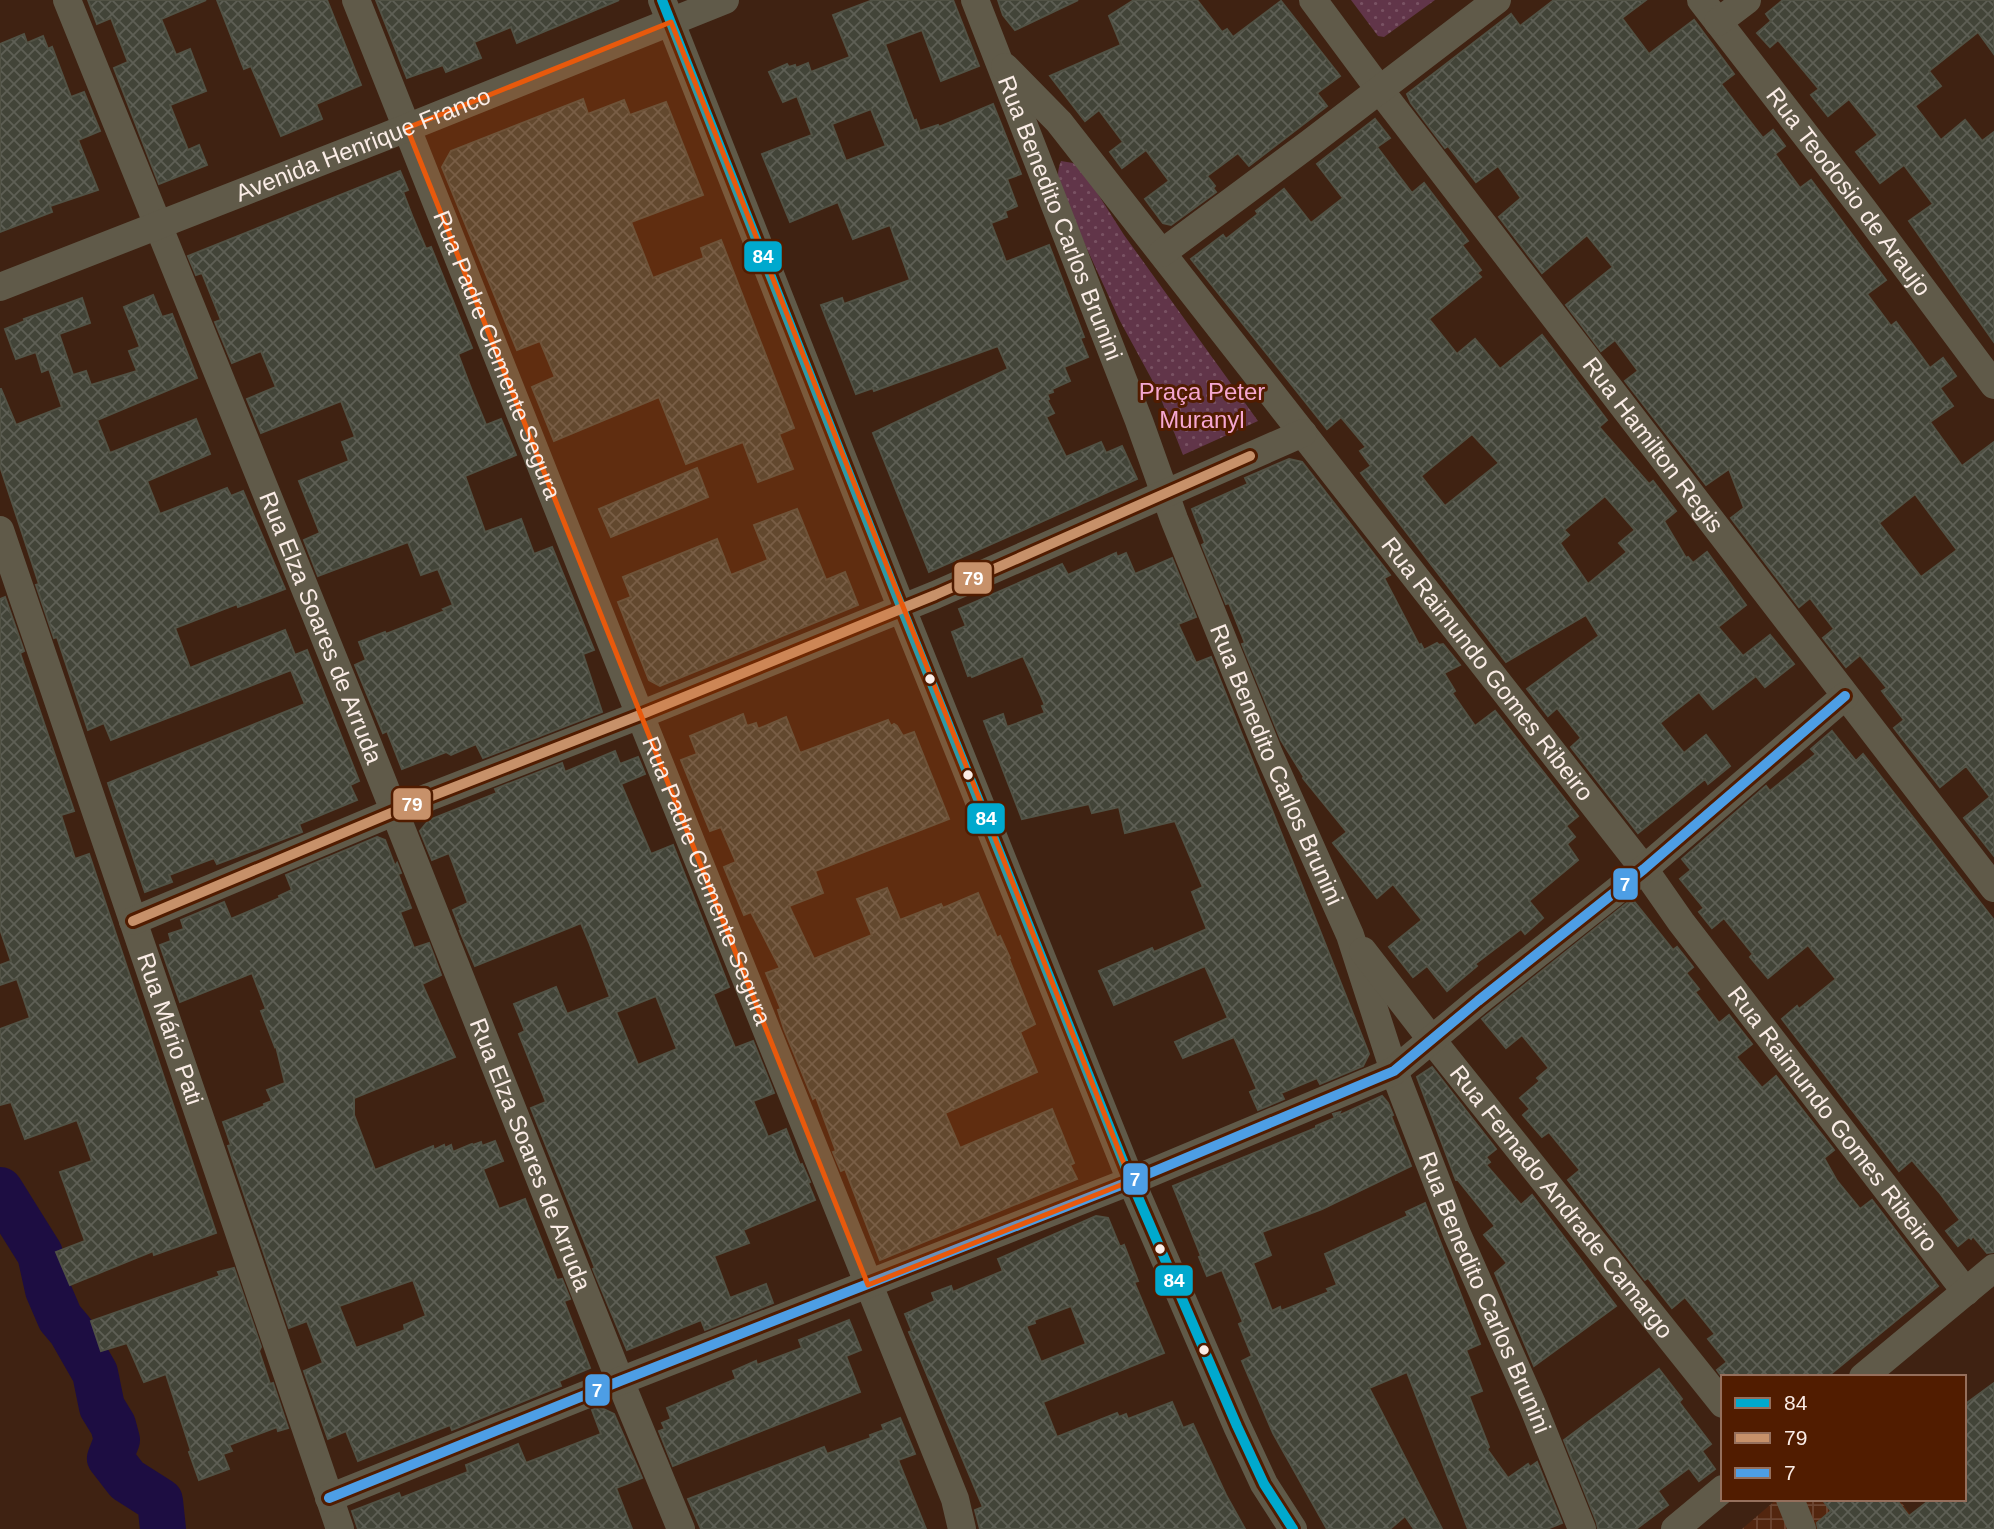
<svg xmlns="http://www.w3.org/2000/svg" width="1994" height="1529" viewBox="0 0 1994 1529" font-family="Arial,sans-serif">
<defs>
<pattern id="industrial-grid" width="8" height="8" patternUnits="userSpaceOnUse" patternTransform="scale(1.75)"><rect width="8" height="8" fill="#53260f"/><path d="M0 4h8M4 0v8" fill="none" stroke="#6d4632"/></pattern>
<pattern id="grass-dots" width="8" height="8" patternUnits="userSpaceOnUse" patternTransform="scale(1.75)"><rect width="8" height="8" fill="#613549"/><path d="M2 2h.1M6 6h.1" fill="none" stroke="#795263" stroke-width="1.8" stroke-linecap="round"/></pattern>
<pattern id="building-cross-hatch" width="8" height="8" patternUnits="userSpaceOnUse" patternTransform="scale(1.75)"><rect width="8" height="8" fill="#424438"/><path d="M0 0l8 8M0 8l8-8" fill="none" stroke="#5e5f55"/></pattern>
</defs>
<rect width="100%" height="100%" fill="#3f2212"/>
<!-- industrial -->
<path fill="url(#industrial-grid)" d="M1777,1499H1899L1921,1529H1742Z"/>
<!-- grass -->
<g fill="url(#grass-dots)">
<path d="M1351,0H1435L1384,37L1378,36Z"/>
<path d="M1061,161L1073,163L1082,169L1124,235L1258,421L1183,455L1157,389L1120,321L1065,201C1059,186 1055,176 1061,161Z"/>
</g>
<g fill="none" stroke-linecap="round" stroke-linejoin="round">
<!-- river -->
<path stroke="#1d0d42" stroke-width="46" d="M0,1190L40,1254L48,1290L60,1318L71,1331L95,1373L102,1407L113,1425L117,1440L110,1458L127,1480L160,1501L163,1529"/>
</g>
<!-- building -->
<g fill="url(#building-cross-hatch)" stroke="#515245" stroke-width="2" fill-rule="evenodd">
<path d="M88,0H206L161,19L176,55L190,49L206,91L170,105L188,150L199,145L207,165L159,184L114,68L128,62L111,18L97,24Z"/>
<path d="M217,0H327L361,85L316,104L322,119L281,136L251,66L244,69Z"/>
<path d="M376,0H619L517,43L511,27L474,42L481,58L446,72L443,65L407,78Z"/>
<path d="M873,0H953L979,66L941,81L922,30L885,44L914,121L916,120L920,131L938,125L939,127L993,104L1021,174L1007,179L1017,206L1005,211L1007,217L991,223L1006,262L1049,245L1084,337L1080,338L1088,357L1064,367L1070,381L1052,389L1053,392L1047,394L1049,399L1047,400L1054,413L1046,417L1066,457L1101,442L1106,453L1122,446L1137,479L929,572L873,433L1008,369L998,346L874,391L873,388L856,394L821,305L842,298L844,304L910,280L890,225L853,239L838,202L790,222L762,154L812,135L797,96L783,102L769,72L787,64L789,67L795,65L796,68L808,63L811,72L850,57L833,15ZM871,109L886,146L846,161L832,124Z"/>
<path d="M998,0H1078L1015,30L1003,15Z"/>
<path d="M1134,0H1197L1222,32L1227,29L1233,37L1281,1L1340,76L1317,93L1327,106L1249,166L1238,153L1207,176L1215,186L1213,188L1216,192L1171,225L1163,223L1145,199L1169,181L1146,150L1122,168L1110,152L1123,142L1099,110L1085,121L1050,76L1121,45L1109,16Z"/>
<path d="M1554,0H1646L1622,18L1649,54L1694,20L1734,74L1721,84L1763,138L1773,130L1785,146L1775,154L1800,188L1811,180L1886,280L1867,294L1891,326L1896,322L1930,368L1943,358L1956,376L1940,388L1953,406L1930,422L1962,466L1994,442V856L1964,818L1990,797L1966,766L1940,787L1894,728L1904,720L1882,691L1887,688L1860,655L1846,667L1823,638L1834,629L1810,598L1799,607L1731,518L1744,508L1729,469L1706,485L1625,381L1638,371L1615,340L1601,351L1566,305L1613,267L1587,235L1542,273L1499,217L1521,198L1498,166L1476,182L1448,146L1445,148L1411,103L1407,94L1511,14L1520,26ZM1915,494L1957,550L1921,577L1879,523Z"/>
<path d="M1783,0H1994V54L1978,32L1929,71L1941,86L1915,106L1941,140L1965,120L1982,141L1994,132V342L1909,221L1933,204L1904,165L1880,183L1856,152L1878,135L1849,99L1828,116L1811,95L1819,89L1778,40L1770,47L1757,33L1771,21L1766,14Z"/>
<path d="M24,34L27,43L43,36L48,49L52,47L71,97L84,92L100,131L78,140L98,190L50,206L52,212L0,232V44Z"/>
<path d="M583,99L588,114L624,100L630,115L666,102L703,195L631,222L653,278L704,258L701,248L721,240L794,428L779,434L793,469L758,482L743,442L686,464L659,397L554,441L532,387L555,377L540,341L517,350L442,167L451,151Z"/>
<path d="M1375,119L1390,138L1377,147L1412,193L1424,183L1468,241L1462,245L1481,270L1477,273L1481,277L1429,319L1457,354L1475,339L1500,369L1542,335L1607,420L1599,427L1649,484L1653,481L1676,511L1664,521L1686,558L1688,557L1693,563L1707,552L1746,605L1718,627L1743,656L1770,635L1794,664L1765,687L1756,676L1713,709L1699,692L1660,723L1684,753L1706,735L1730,766L1708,784L1705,779L1638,833L1571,747L1581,738L1557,708L1548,716L1527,689L1599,636L1586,615L1506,662L1361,473L1371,466L1360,451L1366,447L1341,417L1327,429L1191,259L1223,235L1226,239L1258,214L1256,211L1284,189L1311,223L1343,198L1317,164ZM1472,434L1499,463L1445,506L1421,476ZM1605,496L1635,530L1619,543L1627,552L1588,584L1560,543L1569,535L1564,530Z"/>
<path d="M400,171L408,190L403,192L413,218L426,249L431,247L472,348L458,354L472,391L486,425L501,419L516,455L465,476L485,532L521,519L534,554L552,547L594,650L583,654L602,712L483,758L476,744L451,755L446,752L402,769L387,731L383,733L355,665L366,660L359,642L385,632L386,634L445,611L443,609L453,605L438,569L421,575L408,542L318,576L304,540L320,533L299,481L349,461L342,442L355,437L341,401L261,433L247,399L276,387L261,351L232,363L215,322L221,320L202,273L196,275L188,256Z"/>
<path d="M153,295L162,317L172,314L197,378L97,420L110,453L196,419L210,454L147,481L160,514L227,488L231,496L243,491L285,589L238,607L237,604L175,628L190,668L285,630L295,655L307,650L359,781L350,785L357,800L299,824L302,832L217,864L214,858L169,875L172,882L145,892L108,783L305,704L291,670L111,740L104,723L88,730L57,637L54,638L36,585L39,584L0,466V389H1L16,425L62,407L49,369L42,372L36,352L16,359L5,329L25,321L24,319L82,298L90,323L59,334L73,375L86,371L91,385L137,371L129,351L140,347L124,307Z"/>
<path d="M1289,459L1302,462L1390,575L1384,578L1419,645L1421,644L1424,650L1437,643L1439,645L1443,644L1460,665L1444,673L1455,691L1452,693L1475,726L1495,711L1578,816L1566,826L1575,837L1567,844L1578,860L1529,901L1543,918L1525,934L1521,929L1475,964L1477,966L1447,991L1427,966L1413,977L1389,947L1422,920L1393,884L1377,898L1333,843L1347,832L1303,778L1304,777L1281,740L1242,644L1245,643L1229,603L1226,604L1202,545L1205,543L1192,509L1248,484L1245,478Z"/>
<path d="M697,468L708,497L611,537L599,509Z"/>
<path d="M797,509L826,580L845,572L858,605L660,686L649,680L618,602L631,597L623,577L717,539L731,575L768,560L754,525Z"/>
<path d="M1116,553L1117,557L1126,553L1135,574L1172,558L1196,617L1178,624L1196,663L1211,657L1369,1054L1363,1066L1320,1084L1317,1078L1281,1093L1284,1099L1258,1110L1250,1092L1257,1089L1234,1037L1183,1058L1175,1042L1228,1018L1205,966L1114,1005L1099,971L1152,948L1154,952L1207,929L1192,892L1203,887L1175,821L1125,833L1119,807L1092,813L1089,804L1022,819L984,721L1003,714L1007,727L1045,713L1042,706L1045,705L1023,656L972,677L971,675L968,676L952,632L966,626L959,609L1062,564L1068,575Z"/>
<path d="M5,597L24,651L20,653L74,811L61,815L75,859L89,854L216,1233L154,1255L153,1251L70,1285L56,1252L85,1241L60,1172L92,1161L77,1120L25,1139L11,1102L0,1105V1029L30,1018L17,979L0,985V965L11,961L0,929V599Z"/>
<path d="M743,714L747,726L756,723L758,729L786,717L800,753L888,720L891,726L894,724L897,726L903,736L914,732L949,819L815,871L823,893L789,906L814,959L872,935L857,899L887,888L900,920L941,904L943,908L978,893L997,938L1000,936L1010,958L1009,959L1035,1024L1020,1032L1037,1072L945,1113L960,1148L1052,1109L1074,1163L1070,1165L1077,1179L880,1260L845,1169L841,1171L833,1152L836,1151L816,1097L813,1099L784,1029L778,1010L781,1009L766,973L780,968L751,912L744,915L724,867L736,862L721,827L710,831L681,760L697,754L690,736Z"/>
<path d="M1832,731L1856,761L1863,754L1994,920V1252L1987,1253L1973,1236L1971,1239L1969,1237L1958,1246L1946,1231L1960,1220L1939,1192L1912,1160L1899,1171L1782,1019L1797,1006L1799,1009L1836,979L1808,945L1768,978L1750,957L1753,954L1724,918L1712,928L1699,912L1704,908L1680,879L1691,870L1682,859L1766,786L1770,791L1816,754L1811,749Z"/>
<path d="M615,751L620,764L638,757L645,774L621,784L651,854L673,845L729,987L713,994L735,1048L753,1041L774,1093L753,1101L768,1137L786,1129L800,1165L802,1164L810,1182L808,1183L815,1200L743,1230L749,1243L714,1256L730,1298L766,1284L773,1303L705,1330L701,1320L627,1350L593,1269L595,1268L531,1108L546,1102L519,1034L525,1031L514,1004L556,987L567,1014L610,997L589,942L581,923L475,966L460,931H461L453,910L468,903L449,853L432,860L420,831L429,820L497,793L495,789L562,763L565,772ZM656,996L677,1049L638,1065L616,1012Z"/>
<path d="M377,837L385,840L395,866L397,863L401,873L398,874L411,908L400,912L414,948L429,943L441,975L422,984L455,1057L354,1098V1115L375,1170L433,1146L434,1150L444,1145L445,1148L451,1145L453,1152L472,1144L473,1145L481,1142L482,1146L495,1141L503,1161L483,1169L499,1209L525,1199L557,1280L562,1279L570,1299L564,1301L590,1368L559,1381L561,1386L531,1398L452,1430L450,1425L358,1461L346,1431L328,1439L304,1371L323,1363L307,1321L289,1328L228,1146L231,1145L223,1122L265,1106L264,1104L272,1101L267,1090L285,1083L276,1046L275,1047L261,1011L266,1009L252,973L180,1002L160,945L171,941L169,934L184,929L181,920L224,902L231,919L280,898L279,896L292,890L286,875ZM413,1280L426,1316L404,1325L405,1330L356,1348L339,1306Z"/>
<path d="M1632,899L1673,950L1677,947L1693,967L1686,973L1699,989L1695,992L1719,1023L1729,1015L1752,1044L1736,1057L1762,1088L1776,1076L1834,1150L1824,1158L1837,1181L1860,1209L1872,1200L1938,1286L1827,1377H1722L1717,1370L1727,1362L1708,1339L1715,1334L1685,1297L1672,1308L1648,1278L1645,1280L1568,1180L1580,1170L1549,1132L1542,1137L1523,1115L1530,1109L1520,1098L1540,1081L1537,1078L1549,1068L1522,1035L1506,1048L1482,1019Z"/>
<path d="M1432,1067L1496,1149L1486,1157L1490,1162L1486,1165L1521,1205L1532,1195L1616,1306L1534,1366L1495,1273L1507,1263L1484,1235L1495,1226L1458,1180H1456L1417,1077Z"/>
<path d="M1382,1096L1388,1103L1393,1115L1391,1116L1411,1166L1322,1209L1262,1232L1271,1255L1253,1263L1272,1311L1280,1307L1281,1311L1329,1292L1327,1289L1337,1285L1325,1254L1408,1216L1406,1212L1425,1203L1480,1344L1466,1350L1482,1391L1469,1396L1489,1447L1487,1449L1508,1478L1528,1464L1530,1467L1537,1462L1562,1523L1547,1529H1468L1407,1372L1369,1388L1442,1529H1414L1405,1516L1390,1529H1327L1273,1433L1242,1361L1252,1356L1239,1324L1243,1322L1222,1270L1207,1276L1199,1257L1201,1256L1173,1186L1316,1128V1126L1335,1118L1333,1114L1340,1112L1338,1116Z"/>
<path d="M1096,1216L1108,1218L1120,1247L1124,1245L1138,1281L1134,1282L1164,1353L1043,1402L1057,1437L1117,1413L1119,1417L1126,1414L1128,1419L1172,1402L1183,1428L1193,1424L1226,1495L1245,1529H980L975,1510L983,1507L909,1332L912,1331L905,1314L935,1301L932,1293L951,1286L953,1292L1003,1271L998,1259ZM1071,1306L1086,1344L1041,1362L1026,1326L1035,1323L1034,1320Z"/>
<path d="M234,1268L261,1347L259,1351L270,1384L273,1383L288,1428L278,1431L277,1427L229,1445L232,1451L223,1454L229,1469L199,1480L189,1452L191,1451L166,1374L144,1382L127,1343L101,1351L91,1321L220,1276L218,1272Z"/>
<path d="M849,1320L861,1350L846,1356L860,1392L673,1466L659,1431L665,1429L662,1423L671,1419L667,1408L736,1379L733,1371L756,1361L757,1365L802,1348L799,1340Z"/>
<path d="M1659,1369L1682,1399L1679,1402L1711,1444L1702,1451L1715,1469L1699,1481L1689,1468L1658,1491L1668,1505L1636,1529H1598L1597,1523L1564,1440Z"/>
<path d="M1994,1383V1529H1818L1817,1523L1831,1511L1822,1499H1896L1909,1516L1931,1499H1964V1405Z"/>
<path d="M599,1407L614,1414L642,1478L616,1488L632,1529H358L352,1511L399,1493L401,1498L468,1472L466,1465L509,1448L518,1444L526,1463L601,1434L592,1410Z"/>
<path d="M900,1418L915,1454L898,1460L926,1529H701L688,1499L824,1447L827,1454L871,1438L870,1435L884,1430L882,1425Z"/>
</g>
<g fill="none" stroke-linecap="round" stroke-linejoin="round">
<!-- minor -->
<g stroke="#605a49" stroke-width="28">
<path id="s1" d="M67,0L357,717L620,1381L681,1529"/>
<path id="s2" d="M356,0L640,715L955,1499L962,1529"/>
<path d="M662,0L902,609L1131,1181L1237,1426L1264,1484L1293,1529"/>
<path id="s3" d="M975,0L1139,421L1174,519L1269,754L1350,935L1394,1071L1457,1234L1532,1404L1582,1529"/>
<path id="s4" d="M1313,0L1379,89L1994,888"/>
<path id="s5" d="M1701,0L1863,209L1994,385"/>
<path d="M1718,22L1747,0"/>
<path id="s6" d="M1005,67L1059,122L1644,869L1681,922L1966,1292"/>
<path d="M1162,253L1310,143L1497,0"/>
<path id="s7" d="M0,287L384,137L725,0"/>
<path id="s8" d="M0,530L340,1529"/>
<path d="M133,921L429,797L640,715L935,595L1303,433"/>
<path id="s9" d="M1363,951L1431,1039L1723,1404"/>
<path d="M1863,1377L1994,1268"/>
<path d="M329,1498L620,1381L1131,1181L1394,1071L1478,1001L1644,869L1845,696"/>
<path d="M1790,1499L1802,1529"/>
<path d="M1675,1529L1723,1489"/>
</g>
<!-- bus-1 casing -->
<g stroke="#511c00" stroke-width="16">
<path id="bus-1" d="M662,0L902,609L1131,1181L1237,1426L1264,1484L1293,1529"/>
</g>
<!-- bus-2 casing -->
<g stroke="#511c00" stroke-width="16">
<path id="bus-2" d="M133,921L429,797L640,715L935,595L1250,456"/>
</g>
<!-- bus-3 casing -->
<g stroke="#511c00" stroke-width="16">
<path id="bus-3" d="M329,1498L620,1381L1131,1181L1394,1071L1478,1001L1644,869L1845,696"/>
</g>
<!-- bus-1 -->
<use href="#bus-1" stroke="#00a9ce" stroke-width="10"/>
<!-- bus-2 -->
<use href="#bus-2" stroke="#c7916a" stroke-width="10"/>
<!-- bus-3 -->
<use href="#bus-3" stroke="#4d9ee5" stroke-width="10"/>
</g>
<!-- marked area -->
<path fill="#e8590c" fill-opacity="0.2" stroke="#e8590c" stroke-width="5" stroke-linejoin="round" d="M671,22L1131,1181L868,1285L407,128Z"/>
<!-- markers -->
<g fill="#faece6" stroke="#511c00" stroke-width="2.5">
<circle cx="930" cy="679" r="6"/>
<circle cx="968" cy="775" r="6"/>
<circle cx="1160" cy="1249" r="6"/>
<circle cx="1204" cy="1350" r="6"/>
</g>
<g text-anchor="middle" stroke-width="6" stroke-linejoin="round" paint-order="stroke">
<!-- street labels -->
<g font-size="24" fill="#faece6" stroke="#511c00">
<text dy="8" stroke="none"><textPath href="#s7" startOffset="390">Avenida Henrique Franco</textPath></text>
<text dy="8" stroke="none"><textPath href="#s5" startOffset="242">Rua Teodosio de Araujo</textPath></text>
<text dy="8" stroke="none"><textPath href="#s3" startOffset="234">Rua Benedito Carlos Brunini</textPath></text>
<text dy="8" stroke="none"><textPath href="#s2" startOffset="382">Rua Padre Clemente Segura</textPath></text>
<text dy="8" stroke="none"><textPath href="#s4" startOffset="560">Rua Hamilton Regis</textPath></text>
<text dy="8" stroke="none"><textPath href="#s1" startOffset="677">Rua Elza Soares de Arruda</textPath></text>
<text dy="8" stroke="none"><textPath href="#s6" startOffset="772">Rua Raimundo Gomes Ribeiro</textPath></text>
<text dy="8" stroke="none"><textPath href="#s3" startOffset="822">Rua Benedito Carlos Brunini</textPath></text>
<text dy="8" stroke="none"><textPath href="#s2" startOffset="948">Rua Padre Clemente Segura</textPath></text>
<text dy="8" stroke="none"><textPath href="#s8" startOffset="527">Rua Mário Pati</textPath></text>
<text dy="8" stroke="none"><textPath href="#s6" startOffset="1339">Rua Raimundo Gomes Ribeiro</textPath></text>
<text dy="8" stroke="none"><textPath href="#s1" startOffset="1244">Rua Elza Soares de Arruda</textPath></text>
<text dy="8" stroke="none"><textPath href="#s9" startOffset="320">Rua Fernado Andrade Camargo</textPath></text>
<text dy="8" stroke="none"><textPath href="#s3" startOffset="1390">Rua Benedito Carlos Brunini</textPath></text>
</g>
<!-- park labels -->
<g font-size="24" fill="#f5a7d1" stroke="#511c00">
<text x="1202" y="400">Praça Peter<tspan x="1202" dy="28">Muranyl</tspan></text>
</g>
</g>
<g stroke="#511c00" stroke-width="2.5">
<rect x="743" y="240" width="40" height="33" rx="7" fill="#00a9ce"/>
<rect x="953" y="561" width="40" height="34" rx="7" fill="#c7916a"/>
<rect x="392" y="787" width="40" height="34" rx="7" fill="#c7916a"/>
<rect x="966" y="802" width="40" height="33" rx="7" fill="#00a9ce"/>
<rect x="1612" y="867" width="27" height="34" rx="7" fill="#4d9ee5"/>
<rect x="1122" y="1162" width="27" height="34" rx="7" fill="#4d9ee5"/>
<rect x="1154" y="1264" width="40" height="33" rx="7" fill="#00a9ce"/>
<rect x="584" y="1373" width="27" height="34" rx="7" fill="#4d9ee5"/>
</g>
<g font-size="19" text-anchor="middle" font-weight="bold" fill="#fff">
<text x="763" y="263">84</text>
<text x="973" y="585">79</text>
<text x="412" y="811">79</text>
<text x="986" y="825">84</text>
<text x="1625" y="891">7</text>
<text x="1135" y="1186">7</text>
<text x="1174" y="1287">84</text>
<text x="597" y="1397">7</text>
</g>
<!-- legend -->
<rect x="1721" y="1375" width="245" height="126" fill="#511c00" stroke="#956f5c" stroke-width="2"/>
<rect x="1735" y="1398" width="35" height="10" fill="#00a9ce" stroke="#956f5c" stroke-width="2"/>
<text x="1784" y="1410" font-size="21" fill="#faece6">84</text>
<rect x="1735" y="1433" width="35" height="10" fill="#c7916a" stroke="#956f5c" stroke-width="2"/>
<text x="1784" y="1445" font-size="21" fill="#faece6">79</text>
<rect x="1735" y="1468" width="35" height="10" fill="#4d9ee5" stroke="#956f5c" stroke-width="2"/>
<text x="1784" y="1480" font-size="21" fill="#faece6">7</text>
</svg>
